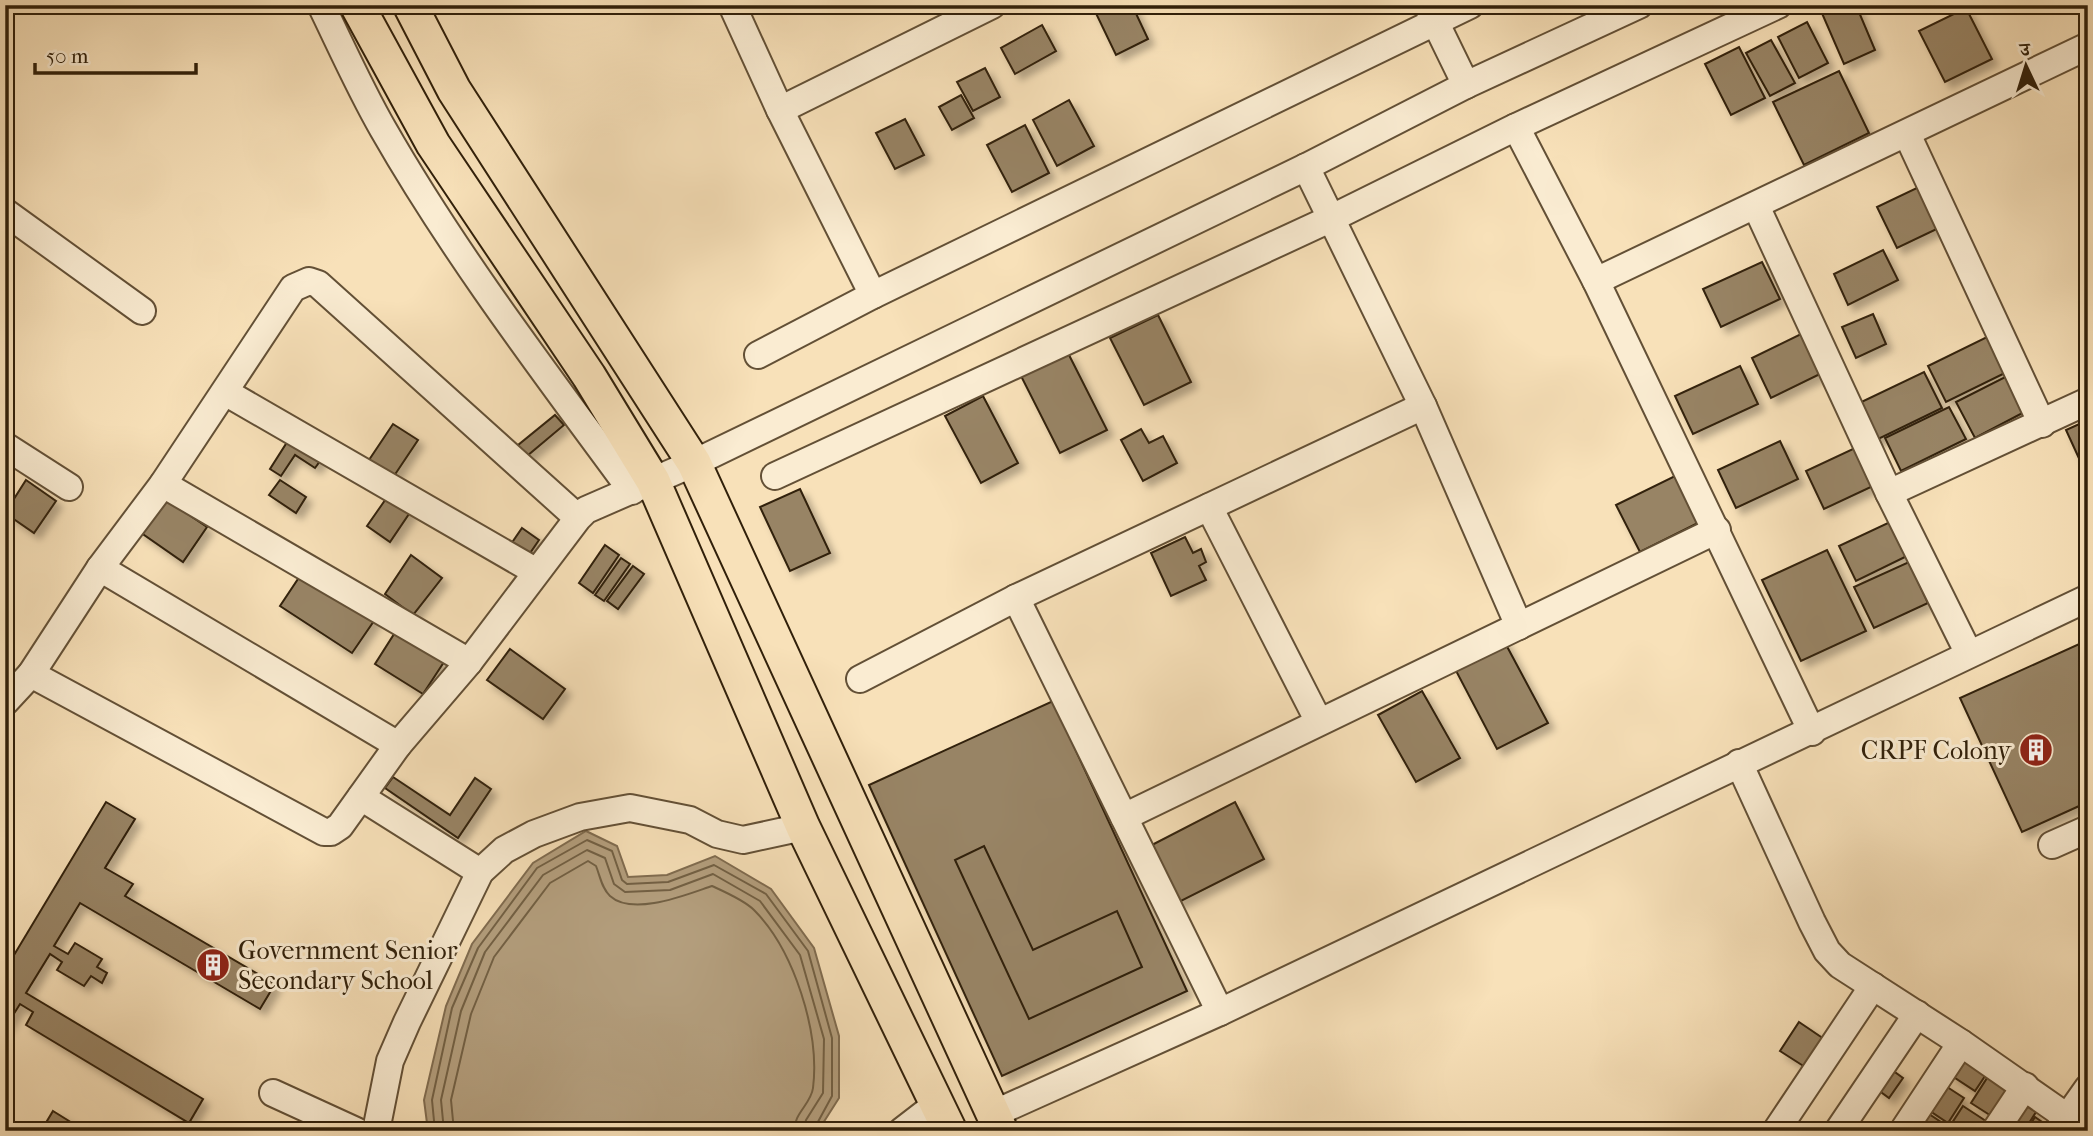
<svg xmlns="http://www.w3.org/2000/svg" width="2093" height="1136" viewBox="0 0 2093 1136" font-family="'IM FELL French Canon','Noto Serif Devanagari',serif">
<defs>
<filter id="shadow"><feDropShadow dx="6" dy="6" stdDeviation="3.5" flood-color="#0004"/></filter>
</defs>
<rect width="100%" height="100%" fill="#f8e1b9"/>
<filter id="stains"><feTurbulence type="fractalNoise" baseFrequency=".00286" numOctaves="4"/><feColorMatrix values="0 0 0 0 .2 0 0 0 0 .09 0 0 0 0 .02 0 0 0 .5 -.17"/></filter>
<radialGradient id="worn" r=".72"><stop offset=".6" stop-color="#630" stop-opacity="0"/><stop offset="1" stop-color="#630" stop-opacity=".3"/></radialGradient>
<!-- water -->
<path fill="#b49f7e" stroke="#806c50" stroke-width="2" d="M586,831L617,846L628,877L667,875L715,856L771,889L814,948L839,1036V1098L818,1131H428L424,1100L446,1006L472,944L533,863Z"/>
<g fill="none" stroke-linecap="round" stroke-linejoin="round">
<!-- shore -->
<g stroke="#726044" stroke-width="2">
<path d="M435,1131L432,1100L452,1008L478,948L537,868L587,840L612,851L622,880L627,884L668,882L714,865L766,894L808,951L832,1038V1096L813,1131"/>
<path d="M444,1131L441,1100L461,1011L485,952L543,875L587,850L605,858L614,884L625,892L670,890L713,874L760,901L800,955L824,1039L823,1093L806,1120L804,1131"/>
<path d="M454,1131L451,1100L471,1014L494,957L550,883L588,861L596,866C600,876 602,889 610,896C633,917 688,894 712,886C725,892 744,900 754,910C794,950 820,1032 813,1088C811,1104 794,1113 794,1131"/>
</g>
</g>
<!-- building -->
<g fill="#988465" stroke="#31200a" stroke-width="2" filter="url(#shadow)">
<path d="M1092,5H1132L1148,39L1116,55Z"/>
<path d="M1834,5H1856L1875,50L1844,64L1821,11Z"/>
<path d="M1966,8L1992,59L1945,82L1919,31Z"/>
<path d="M1807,22L1828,63L1799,78L1778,37Z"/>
<path d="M1042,25L1056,51L1015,74L1001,48Z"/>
<path d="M1771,40L1795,83L1770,96L1746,53Z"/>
<path d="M1739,47L1765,98L1731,115L1705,64Z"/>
<path d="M985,68L1000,97L973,111L957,82Z"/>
<path d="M1839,71L1869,133L1804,165L1773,102Z"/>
<path d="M961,95L974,118L952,130L939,107Z"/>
<path d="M1069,100L1094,146L1057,166L1033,120Z"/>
<path d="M905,119L924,155L895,169L876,133Z"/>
<path d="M1025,125L1049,173L1012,192L987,145Z"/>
<path d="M1923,185L1943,226L1897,248L1877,207Z"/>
<path d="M1883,250L1898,280L1848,305L1834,274Z"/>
<path d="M1762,262L1780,299L1721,327L1703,289Z"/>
<path d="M1873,314L1886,344L1856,358L1842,327Z"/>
<path d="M1158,315L1191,382L1144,405L1110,338Z"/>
<path d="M1801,334L1820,374L1771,398L1752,358Z"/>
<path d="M1989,336L2007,372L1946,402L1928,366Z"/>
<path d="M1068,353L1107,430L1060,453L1021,376Z"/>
<path d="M1740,366L1758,404L1693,434L1675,396Z"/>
<path d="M1924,372L1942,408L1870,443L1853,406Z"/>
<path d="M2015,372L2034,407L1975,438L1956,402Z"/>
<path d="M983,396L1018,463L981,483L945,416Z"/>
<path d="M1949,407L1966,439L1901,471L1885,438Z"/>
<path d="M555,415L564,425L521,461L512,450Z"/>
<path d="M2088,420V478L2066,430Z"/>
<path d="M393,424L418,440L394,476L369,460Z"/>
<path d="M1141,429L1149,443L1163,436L1177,463L1143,481L1121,440Z"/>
<path d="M291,436L323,457L315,468L295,455L281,476L270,469Z"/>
<path d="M1780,441L1798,479L1736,508L1718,470Z"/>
<path d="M1855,448L1873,486L1824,509L1806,471Z"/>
<path d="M1675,476L1698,523L1640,552L1616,505Z"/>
<path d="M26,480L56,501L34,533L5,513Z"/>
<path d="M280,480L306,497L296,513L269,495Z"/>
<path d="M800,489L830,553L790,571L760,507Z"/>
<path d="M390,493L413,508L390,542L367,526Z"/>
<path d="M161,496L207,527L183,562L137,530Z"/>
<path d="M1890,522L1907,556L1856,581L1839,546Z"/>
<path d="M522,528L539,540L528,556L511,544Z"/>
<path d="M1185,537L1193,553L1201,549L1206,562L1199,566L1206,580L1171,596L1151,553Z"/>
<path d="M605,545L619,555L593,593L579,583Z"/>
<path d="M1827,550L1866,631L1801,661L1762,580Z"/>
<path d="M411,555L442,578L413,615L385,594Z"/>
<path d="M621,558L630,564L604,601L595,595Z"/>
<path d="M1909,562L1928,603L1874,628L1854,587Z"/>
<path d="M633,566L644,574L618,609L607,601Z"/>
<path d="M304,570L376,618L352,653L280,606Z"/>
<path d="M396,631L444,662L423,694L375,664Z"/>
<path d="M1503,639L1548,723L1497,749L1453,665Z"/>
<path d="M2088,640V802L2022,832L1960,698Z"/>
<path d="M510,649L565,689L543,719L487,680Z"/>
<path d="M1422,691L1460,758L1416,782L1378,715Z"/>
<path d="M1053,701L1187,991L1002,1076L869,785Z"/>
<path d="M393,777L450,815L475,778L491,789L458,838L385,788Z"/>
<path d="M106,802L135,819L105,868L133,884L125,896L275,984L260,1009L80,903L54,946L68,954L75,943L102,959L97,967L107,973L102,983L91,976L84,986L57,970L62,962L50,954L26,993L203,1099L189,1123L26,1025L33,1012L20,1004L5,1028V970Z"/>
<path d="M1235,802L1264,859L1177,903L1148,847Z"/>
<path d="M984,846L1033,950L1117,911L1142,967L1029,1019L955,860Z"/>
<path d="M1799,1022L1824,1039L1805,1067L1780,1051Z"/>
<path d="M1962,1056L1987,1073L1975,1091L1949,1074Z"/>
<path d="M1888,1067L1903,1078L1889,1098L1874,1087Z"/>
<path d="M1989,1075L2014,1092L1996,1119L1971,1103Z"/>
<path d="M1941,1083L1964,1098L1948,1123L1924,1107Z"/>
<path d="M2019,1101L2036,1112L2024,1131H2012L2003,1125Z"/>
<path d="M1963,1106L1992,1125L1988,1131H1958L1950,1126Z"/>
<path d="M1923,1110L1947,1126L1944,1131H1909Z"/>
<path d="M53,1111L85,1131H41Z"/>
<path d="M2035,1117L2055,1131H2026Z"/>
</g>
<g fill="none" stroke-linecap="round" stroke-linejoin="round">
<!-- minor casing -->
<g stroke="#635036" stroke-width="30">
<g id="minor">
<path d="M321,5C341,46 360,89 383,129C455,255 546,374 632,491"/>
<path d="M732,5L780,110L873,295"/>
<path d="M1427,5L1466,85"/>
<path d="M780,110L992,5"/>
<path d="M1516,127L1596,281L1812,732"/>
<path d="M1907,134L2042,424"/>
<path d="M1306,167L1423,406L1519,626"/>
<path d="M1756,206L1889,493L1969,654"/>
<path d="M5,212L142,311"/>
<path d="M1596,281L2088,46"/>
<path d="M758,355L873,295L1470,5"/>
<path d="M225,392L535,571"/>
<path d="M5,446L69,487"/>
<path d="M775,476L1330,219L1516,127L1778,5"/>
<path d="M163,484L469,662"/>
<path d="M1889,493L2088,401"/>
<path d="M1209,507L1319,722"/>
<path d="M578,518L469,662L398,745L340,826L331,832H324L31,674L100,568L163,484L293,288L309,281L318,284L578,518L586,510L694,463L1306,167L1466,85L1639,5"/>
<path d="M100,568L398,745"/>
<path d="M1016,598L1220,1012"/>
<path d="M860,679L1016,598L1423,406"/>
<path d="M5,702L31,674"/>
<path d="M1739,763L1812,922L1827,951L1840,965L1961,1043L2067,1117"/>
<path d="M361,797L480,872"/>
<path d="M1124,817L1717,530"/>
<path d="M2052,845L2088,829"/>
<path d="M273,1093L356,1131"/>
<path d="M993,1114L1220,1012L2088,598"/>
<path d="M2059,1129L2088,1088"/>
<path d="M376,1131L390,1061L407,1022L480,872L504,850L534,834L580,817L630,808L690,820L717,834L743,840L803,827"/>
<path d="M902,1131L937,1104"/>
<path d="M1776,1131L1873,986"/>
<path d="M1838,1131L1917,1014"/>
<path d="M1903,1131L1961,1043"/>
<path d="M1995,1131L2025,1086"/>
</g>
</g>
<!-- major casing -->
<g stroke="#31200a" stroke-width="37">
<g id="major">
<path d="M357,5L433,144L589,376L653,481L803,827L950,1131"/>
<path d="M410,5L454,90L694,463L1001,1131"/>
</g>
</g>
<!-- minor -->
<use href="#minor" stroke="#faecd2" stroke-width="26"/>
<!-- major -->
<use href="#major" stroke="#f8e1b9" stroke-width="33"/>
</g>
<!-- icons -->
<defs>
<g id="building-disc" transform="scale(1.75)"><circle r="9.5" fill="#8f2418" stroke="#faecd2"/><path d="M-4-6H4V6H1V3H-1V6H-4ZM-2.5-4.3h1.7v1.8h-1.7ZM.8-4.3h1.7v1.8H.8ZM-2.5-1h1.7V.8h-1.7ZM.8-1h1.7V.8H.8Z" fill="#fff"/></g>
</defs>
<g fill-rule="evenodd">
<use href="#building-disc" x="2036" y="750"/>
<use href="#building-disc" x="213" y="965"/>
</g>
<g text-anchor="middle" stroke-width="6" stroke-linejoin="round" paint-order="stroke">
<!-- poi labels -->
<g font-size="26" fill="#31200a" stroke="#faecd2" text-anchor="end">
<text x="2011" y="759">CRPF Colony</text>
<text x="238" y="959" text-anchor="start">Government Senior<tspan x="238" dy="30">Secondary School</tspan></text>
</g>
</g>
<!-- margin -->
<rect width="2093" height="1136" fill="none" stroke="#f8e1b9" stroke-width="28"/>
<rect x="7" y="7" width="2079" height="1122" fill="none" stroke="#31200a" stroke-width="3.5"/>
<rect x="14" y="14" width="2065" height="1108" fill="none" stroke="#31200a" stroke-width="2"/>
<!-- north arrow -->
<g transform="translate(2026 66) rotate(356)" stroke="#faecd2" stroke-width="5" paint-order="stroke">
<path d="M0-5L12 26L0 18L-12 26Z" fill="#31200a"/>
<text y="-10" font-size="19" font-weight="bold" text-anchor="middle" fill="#31200a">उ</text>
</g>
<!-- scale -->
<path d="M35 63v10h161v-10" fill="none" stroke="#31200a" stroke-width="3.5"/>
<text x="46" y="63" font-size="21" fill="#31200a" stroke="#faecd2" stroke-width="5" paint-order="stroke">50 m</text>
<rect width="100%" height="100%" filter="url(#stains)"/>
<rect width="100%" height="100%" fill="url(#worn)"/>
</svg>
